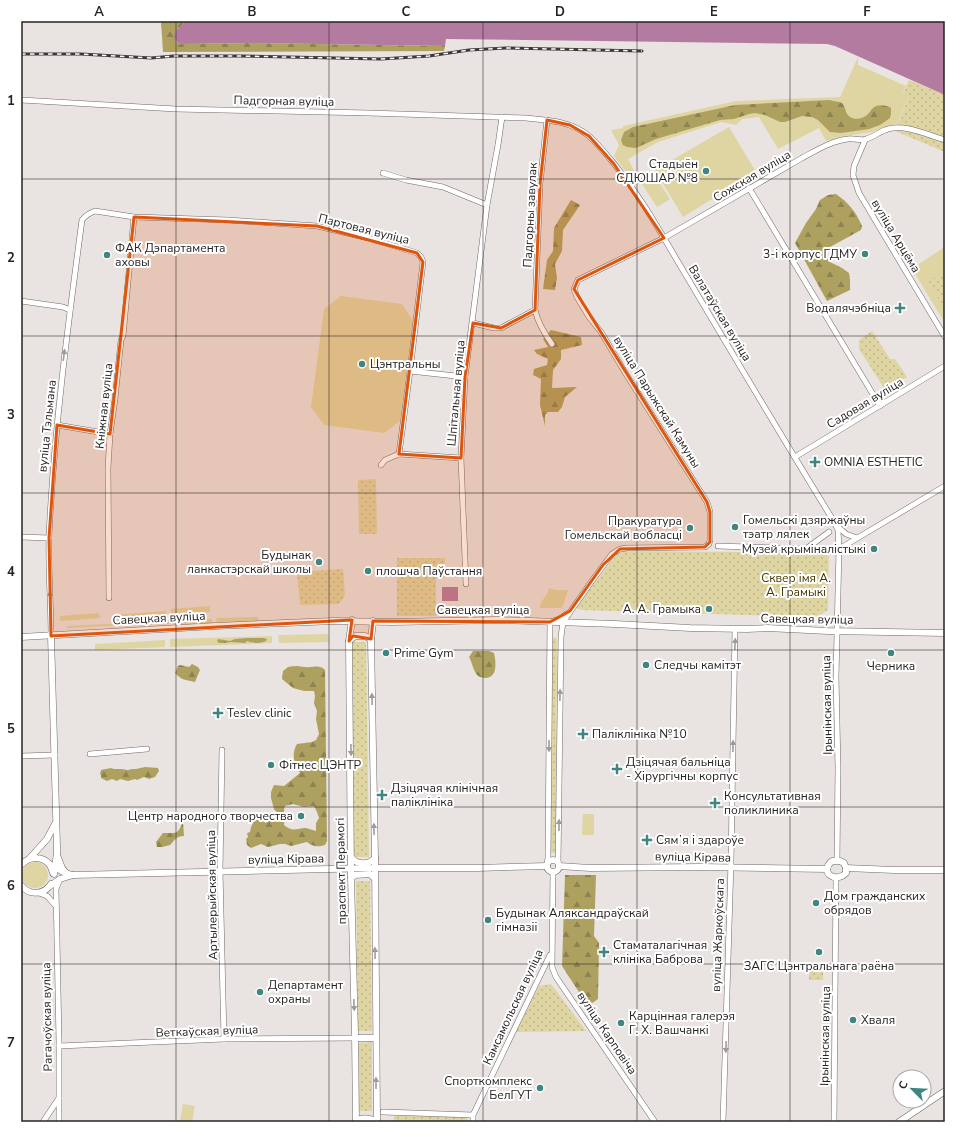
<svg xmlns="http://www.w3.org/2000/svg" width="966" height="1143" viewBox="0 0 966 1143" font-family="'Nunito Sans',sans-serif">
<defs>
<pattern id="forest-firs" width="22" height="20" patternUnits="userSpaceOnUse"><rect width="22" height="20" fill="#aea160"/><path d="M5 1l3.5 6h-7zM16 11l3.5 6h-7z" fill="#8d834f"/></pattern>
<pattern id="park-dots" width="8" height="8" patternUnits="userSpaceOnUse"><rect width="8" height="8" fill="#dfd5a3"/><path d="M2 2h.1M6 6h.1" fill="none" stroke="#bfb78c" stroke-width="1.8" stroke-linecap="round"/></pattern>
</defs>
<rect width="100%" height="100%" fill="#e9e3e1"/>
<!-- green -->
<g fill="#dfd5a3">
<path d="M858,57V65L906,86L903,92L909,96L897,124L887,126L872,132L839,137L826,141L819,128L778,149L759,117L742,119L736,125L721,122L658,142L628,159L637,176V178L640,183L636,185L614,156L619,145L611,130L623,128V126L736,101L840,97Z"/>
<path d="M729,127L756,172L683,217L655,170Z"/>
<path d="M653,173L670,199L657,207L640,181Z"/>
<path d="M945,244V323L915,274L919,264L943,248Z"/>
<path d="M341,296L402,304L413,321L400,421L384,433L324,425L311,407L324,309Z"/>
<path d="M549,588L556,590H568L563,606L561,608H540C540,600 548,596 549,588Z"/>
<path d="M210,606V612L171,614V609Z"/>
<path d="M166,611L167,615L113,618V615Z"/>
<path d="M99,613L100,618L60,621V616Z"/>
<path d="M258,617V621L217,622L216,618Z"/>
<path d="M212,619V623L124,625L67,628V626Z"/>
<path d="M328,634L329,642L279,643L278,635Z"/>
<path d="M272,636V643L170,647V639Z"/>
<path d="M165,640V647L95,650V644Z"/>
<path d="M583,814H594V835H582Z"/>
<circle cx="35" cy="875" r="13"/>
<path d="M183,1104L195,1106L192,1122H180Z"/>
</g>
<!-- forest -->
<g fill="url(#forest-firs)" fill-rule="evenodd">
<path d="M161,21H187L177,30L176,41L178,43L183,44L254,43L445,46L444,51L163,52Z"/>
<path d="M829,100L839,102L842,103C846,107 845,114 850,117C854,120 863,119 867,115C870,113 870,110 873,108C878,104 886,105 891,108V114L890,118L880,125L869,129L841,133L830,132L818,120L812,117L802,116L785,122H780L765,115L755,113L749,114L734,119L720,120L656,139L636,148L627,147L623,145L621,140L624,132L633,127L735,105Z"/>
<path d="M836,194C849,203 856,212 862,226L861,230L830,247L825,254L830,262L842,268L849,273L850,280V290L827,301L795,243L806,223L816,209L820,200L828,195Z"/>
<path d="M571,200L580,205L563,230L562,251L555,264L557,278L555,290L543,289L547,260L553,251L554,228Z"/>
<path d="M551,330L581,337L582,345L561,350V359L553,370L552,388L577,387L565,397L562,407L558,412H548L545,415V426L540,405L541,379L533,375L534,369L547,365L548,359L537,354L534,350L548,347L543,339Z"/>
<path d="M248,638H263L267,639L266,641C260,644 253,643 247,641L245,643L231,642L225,643H219L217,641L218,639L230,641L235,639Z"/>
<path d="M473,651H489L494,653C496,662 498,678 485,678C482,678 479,677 477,675C473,670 472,662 469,657Z"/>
<path d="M192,664L198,667L200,670L195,682C186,680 181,680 175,673L178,666L180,665L189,667Z"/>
<path d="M297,666C301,666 306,668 310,667C316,667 320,665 325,670L327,841L325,845C318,847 313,847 307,842L291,846L285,844H280L268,847L261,844L251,848L247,845L246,839L248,837L247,833L250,832L251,827L255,819H260L266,823L272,818H279L280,816L274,809L271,798V792L274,785L284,786L300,773C294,764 291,754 297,744L312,742L316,740L319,734L316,719L317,711L314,703L315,696L314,691H304L293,688L282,679L283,671L288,667ZM293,804L304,807L314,806L317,812L319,818L316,823V831C313,830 309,829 306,828C296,828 294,833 284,825C285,819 283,811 285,806Z"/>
<path d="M145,767L158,768L159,771L155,777L149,779L144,777L137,780L135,779L128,781L120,779L117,781L112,779L107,781L101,778V775L100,774L101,770L111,768L114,769H121L128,770L132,769H136Z"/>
<path d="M183,822L184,836C176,836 175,840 170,845L162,847H157L156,842L163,833C177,833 177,835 183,822Z"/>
<path d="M565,875H596L594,936L599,943L598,999L588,1006L562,966Z"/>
</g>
<!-- park -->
<g fill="url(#park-dots)">
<path d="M909,80L945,95V152L895,131L909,96L903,94Z"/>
<path d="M945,269V311L929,282Z"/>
<path d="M872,331L890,359H895L907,377L884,388L859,349V340Z"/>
<path d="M376,479L377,534H359L358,480Z"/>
<path d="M623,551L829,553L828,610L816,617L582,610L576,608L616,555Z"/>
<path d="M397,558H445L444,578H436V616H397Z"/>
<path d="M343,569L345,595L339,604L300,605L297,572Z"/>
<path d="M552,638H557L556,853H551Z"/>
<path d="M352,642H366L369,857H354Z"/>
<path d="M356,881H370L372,1031H358Z"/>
<rect x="809" y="964" width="14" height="16"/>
<path d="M551,984L586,1031L516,1032L539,986Z"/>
<path d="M372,1042V1111H359V1043Z"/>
<path d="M467,1115V1122H394V1116Z"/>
</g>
<!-- water -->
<g fill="#b47ba1">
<path d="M187,21H945V95L835,46L827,44L446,39L445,46L254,43L183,44L178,43L174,38C174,30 181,26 187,21Z"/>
<rect x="442" y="587" width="16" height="14"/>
</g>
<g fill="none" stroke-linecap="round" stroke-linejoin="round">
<!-- minor casing -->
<g stroke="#6f6a68" stroke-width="6">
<g id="minor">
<path d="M21,100L176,109L369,113L526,118C548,120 571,121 589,136C597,143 604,152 611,160C641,196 663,237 687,277C735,358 783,439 833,520L838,530L839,549L836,677L838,768L837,861"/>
<path d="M547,120L540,184L535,310C538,323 544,333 552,344"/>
<path d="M865,140L854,166L853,175L859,193L945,337"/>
<path d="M383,173L406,180L443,187L487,205"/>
<path d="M749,188L880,406"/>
<path d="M21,301L63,307L70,310"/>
<path d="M473,323L494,328H501L535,310"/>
<path d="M410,371L465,377"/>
<path d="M57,425L110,434"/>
<path d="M399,454L461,458"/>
<path d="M795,457L945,366"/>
<path d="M381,465L385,460L399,454"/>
<path d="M836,525L846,534L857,538"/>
<path d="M21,537L49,538"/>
<path d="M718,546L806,549L829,532"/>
<path d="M839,549L945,486"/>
<path d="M466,584L461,458L465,377L487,205L498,145L502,117"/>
<path d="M109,598L108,468L110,434L115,399L121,340L123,336L134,217"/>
<path d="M51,636C51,602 48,569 49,536C54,430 68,325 82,220C86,215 89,213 95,211L134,217L228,220L317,226L368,238L417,253L421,257L423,262L410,371L399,454"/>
<path d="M222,750L220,871L224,1039"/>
<path d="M90,754L147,749"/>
<path d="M21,756L55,755"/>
<path d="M547,864L548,858L550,622L562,618L566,614"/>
<path d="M558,864L561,637L563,622L594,578L612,554L620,549L627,548L705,547L709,544L710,540V512L707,502L626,374L601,332L589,317L577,297L574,289L578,280L664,238L802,158C817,150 831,141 848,139C854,138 860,141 866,139C874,137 880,131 888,129C907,124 927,135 945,140"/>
<path d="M553,872L552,967L556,977L655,1122"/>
<path d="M39,893L47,896L56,906"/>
<path d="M59,1046L224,1039L355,1038"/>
<path d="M59,1099V1122"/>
<path d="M383,1112L473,1115"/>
<path d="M43,1122L59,1098V1041L56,889L60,879"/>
<path d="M473,1122V1115L550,955"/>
<path d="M723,1122L731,862L735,629"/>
<path d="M834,1122L836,878"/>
</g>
</g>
<!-- major casing -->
<g stroke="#6f6a68" stroke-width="7">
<g id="major">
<path d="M352,620L349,641L351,878L355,1033L356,1122"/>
<path d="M373,621L371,640L375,858L377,1122"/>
<path d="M51,636L57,846V853L54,874"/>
<path d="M21,637L215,626L333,621L392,622L498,620L615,624L690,628L747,629L767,628L828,631L945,633"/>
<path d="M349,641L355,636H365L371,639"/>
<path d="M57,855L62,868L66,873"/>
<path d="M30,858L47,839L55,824"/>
<path d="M352,858C357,865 369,865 375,858"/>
<circle cx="553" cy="866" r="6"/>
<path d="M832,861H840L844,863L846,868V873C835,884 819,872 832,861Z"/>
<path d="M21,865C32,853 50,857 53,873"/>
<path d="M51,865L63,872L72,875"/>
<path d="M559,866L590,868L702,867L827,869"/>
<path d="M846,868L894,870H945"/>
<path d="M351,878L355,875L370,874L374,878"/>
<path d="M21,885C29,896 44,895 51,884"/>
<path d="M50,886L60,879L73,875L374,868H477L547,866"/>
<path d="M355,1038H376"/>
<path d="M356,1121C363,1117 369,1118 377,1121"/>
<path d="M899,1122L945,1091"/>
</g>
</g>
<!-- minor -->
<use href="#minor" stroke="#fff" stroke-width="5"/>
<!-- major -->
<use href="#major" stroke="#fff" stroke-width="6"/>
<!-- rail casing -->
<g stroke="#3c3938" stroke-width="3">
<path id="rail" d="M21,54H81L151,58L174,56H239L381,59L429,56L469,50L506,48L642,51"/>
</g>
<!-- rail -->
<use href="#rail" stroke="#fff" stroke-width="1.5" stroke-dasharray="4.5" stroke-linecap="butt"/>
</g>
<!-- one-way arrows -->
<defs><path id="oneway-solid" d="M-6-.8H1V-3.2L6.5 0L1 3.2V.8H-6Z"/></defs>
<g fill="#9d9c9c">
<use href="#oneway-solid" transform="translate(64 355) rotate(-83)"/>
<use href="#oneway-solid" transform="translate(50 597) rotate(-91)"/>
<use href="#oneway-solid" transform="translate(735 644) rotate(-88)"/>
<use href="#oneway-solid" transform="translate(560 695) rotate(-89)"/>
<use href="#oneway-solid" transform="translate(372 699) rotate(-91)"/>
<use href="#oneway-solid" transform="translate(549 746) rotate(90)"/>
<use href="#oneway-solid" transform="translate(733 746) rotate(-89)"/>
<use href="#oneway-solid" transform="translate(351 750) rotate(89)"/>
<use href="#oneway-solid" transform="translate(559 825) rotate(-89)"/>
<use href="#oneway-solid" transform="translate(374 829) rotate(-91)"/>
<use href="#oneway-solid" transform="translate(375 953) rotate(-91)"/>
<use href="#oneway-solid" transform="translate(354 1005) rotate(88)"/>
<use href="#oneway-solid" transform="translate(726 1047) rotate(91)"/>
<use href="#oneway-solid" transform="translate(376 1083) rotate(-90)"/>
</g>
<!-- marked area -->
<path fill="#de560d" fill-opacity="0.2" stroke="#de560d" stroke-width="3" stroke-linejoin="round" d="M547,120L570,125L589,136L614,164L664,238L578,280L574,289L707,502L710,512V542L705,547L620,549L603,565L570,611L550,622L373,621L371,639L353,636L349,641L352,620L51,636L49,538L57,425L110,434L134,217L317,226L417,253L423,262L399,454L461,458L465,377L473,323L501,328L535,310L540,184Z"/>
<!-- grid -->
<path fill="none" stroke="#262323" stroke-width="1" stroke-opacity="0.55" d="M176,21V1122M329,21V1122M483,21V1122M637,21V1122M790,21V1122M21,179H945M21,336H945M21,493H945M21,650H945M21,807H945M21,964H945"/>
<!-- markers -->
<g fill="#408680" stroke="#fff" stroke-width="1.5">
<circle cx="706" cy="171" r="4"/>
<circle cx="865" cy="254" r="4"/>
<circle cx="107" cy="255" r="4"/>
<path d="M898 302h4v4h4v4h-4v4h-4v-4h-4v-4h4z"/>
<circle cx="362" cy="364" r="4"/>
<path d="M813 456h4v4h4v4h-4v4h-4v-4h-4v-4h4z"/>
<circle cx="735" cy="527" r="4"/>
<circle cx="690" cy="528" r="4"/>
<circle cx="874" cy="549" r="4"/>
<circle cx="319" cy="562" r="4"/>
<circle cx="368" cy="571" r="4"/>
<circle cx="709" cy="609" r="4"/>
<circle cx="386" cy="653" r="4"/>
<circle cx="891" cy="653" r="4"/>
<circle cx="646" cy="665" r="4"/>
<path d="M216 707h4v4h4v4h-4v4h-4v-4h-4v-4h4z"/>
<path d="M581 728h4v4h4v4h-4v4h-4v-4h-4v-4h4z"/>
<circle cx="271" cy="765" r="4"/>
<path d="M615 763h4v4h4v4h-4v4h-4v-4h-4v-4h4z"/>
<path d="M380 789h4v4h4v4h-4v4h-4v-4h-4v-4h4z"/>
<path d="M713 797h4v4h4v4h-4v4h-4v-4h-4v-4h4z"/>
<circle cx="301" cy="816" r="4"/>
<path d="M645 834h4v4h4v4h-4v4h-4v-4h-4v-4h4z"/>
<circle cx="816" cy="903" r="4"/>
<circle cx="488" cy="920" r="4"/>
<path d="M602 946h4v4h4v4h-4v4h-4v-4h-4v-4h4z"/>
<circle cx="819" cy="952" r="4"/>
<circle cx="260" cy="992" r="4"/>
<circle cx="853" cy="1020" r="4"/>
<circle cx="621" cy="1023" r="4"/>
<circle cx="540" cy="1088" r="4"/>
</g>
<g text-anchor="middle" stroke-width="4" stroke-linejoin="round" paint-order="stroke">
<!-- street labels -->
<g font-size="12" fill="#262323" stroke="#fff">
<text transform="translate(284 101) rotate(1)" y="4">Падгорная вуліца</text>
<text transform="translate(752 176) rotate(-31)" y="4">Сожская вуліца</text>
<text transform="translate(530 215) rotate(-87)" y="4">Падгорны завулак</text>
<text transform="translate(364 229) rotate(14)" y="4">Партовая вуліца</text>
<text transform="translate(896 236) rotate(59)" y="4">вуліца Арцёма</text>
<text transform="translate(720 313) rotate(59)" y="4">Валатаўская вуліца</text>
<text transform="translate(456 393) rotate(-85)" y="4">Шпітальная вуліца</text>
<text transform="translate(657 402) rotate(58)" y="4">вуліца Парыжскай Камуны</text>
<text transform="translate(865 403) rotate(-31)" y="4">Садовая вуліца</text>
<text transform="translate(104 406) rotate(-84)" y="4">Кніжная вуліца</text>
<text transform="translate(47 426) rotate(-84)" y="4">вуліца Тэльмана</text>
<text x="483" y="614">Савецкая вуліца</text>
<text transform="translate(159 618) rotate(-3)" y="4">Савецкая вуліца</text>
<text transform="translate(807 619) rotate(1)" y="4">Савецкая вуліца</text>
<text transform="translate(827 705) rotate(-91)" y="4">Ірынінская вуліца</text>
<text transform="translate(693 857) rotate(1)" y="4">вуліца Кірава</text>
<text transform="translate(286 859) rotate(-1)" y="4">вуліца Кірава</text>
<text transform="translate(341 871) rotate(-91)" y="4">праспект Перамогі</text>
<text transform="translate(212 895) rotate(-91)" y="4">Артылерыйская вуліца</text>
<text transform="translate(718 935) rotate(-88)" y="4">вуліца Жаркоўскага</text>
<text transform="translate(513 1007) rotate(-65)" y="4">Камсамольская вуліца</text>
<text transform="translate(47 1017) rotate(-91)" y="4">Рагачоўская вуліца</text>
<text transform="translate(207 1031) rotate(-2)" y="4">Веткаўская вуліца</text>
<text transform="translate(607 1033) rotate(56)" y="4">вуліца Карповіча</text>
<text transform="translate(825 1036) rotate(-89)" y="4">Ірынінская вуліца</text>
</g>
<!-- poi labels -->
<g font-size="12" fill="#262323" stroke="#fff" text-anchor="start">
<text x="698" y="168" text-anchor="end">Стадыён<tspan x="698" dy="14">СДЮШАР №8</tspan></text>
<text x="115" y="252">ФАК Дэпартамента<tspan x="115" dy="14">аховы</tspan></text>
<text x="857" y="258" text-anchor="end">3-і корпус ГДМУ</text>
<text x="891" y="312" text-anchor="end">Водалячэбніца</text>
<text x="370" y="368">Цэнтральны</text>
<text x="824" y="466">OMNIA ESTHETIC</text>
<text x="743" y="524">Гомельскі дзяржаўны<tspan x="743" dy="14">тэатр лялек</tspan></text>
<text x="682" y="525" text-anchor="end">Пракуратура<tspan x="682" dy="14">Гомельскай вобласці</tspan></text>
<text x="866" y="553" text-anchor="end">Музей крыміналістыкі</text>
<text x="311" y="559" text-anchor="end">Будынак<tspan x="311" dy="14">ланкастэрскай школы</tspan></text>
<text x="376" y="575">плошча Паўстання</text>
<text x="701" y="613" text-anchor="end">А. А. Грамыка</text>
<text x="394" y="657">Prime Gym</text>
<text x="654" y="669">Следчы камітэт</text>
<text x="891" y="670" text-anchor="middle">Черника</text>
<text x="227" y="717">Teslev clinic</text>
<text x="592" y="738">Паліклініка №10</text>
<text x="626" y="766">Дзіцячая бальніца<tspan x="626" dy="14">- Хірургічны корпус</tspan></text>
<text x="279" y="769">Фітнес ЦЭНТР</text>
<text x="391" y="792">Дзіцячая клінічная<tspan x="391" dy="14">паліклініка</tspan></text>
<text x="724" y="800">Консультативная<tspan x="724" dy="14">поликлиника</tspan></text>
<text x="293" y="820" text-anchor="end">Центр народного творчества</text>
<text x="656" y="844">Сямʼя і здароўе</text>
<text x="824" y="900">Дом гражданских<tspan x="824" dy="14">обрядов</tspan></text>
<text x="496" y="917">Будынак Аляксандраўскай<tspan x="496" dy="14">гімназіі</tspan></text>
<text x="613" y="949">Стаматалагічная<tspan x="613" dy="14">клініка Баброва</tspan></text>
<text x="819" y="970" text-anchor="middle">ЗАГС Цэнтральнага раёна</text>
<text x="268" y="989">Департамент<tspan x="268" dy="14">охраны</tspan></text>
<text x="629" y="1020">Карцінная галерэя<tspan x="629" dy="14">Г. Х. Вашчанкі</tspan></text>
<text x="861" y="1024">Хваля</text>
<text x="532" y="1085" text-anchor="end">Спорткомплекс<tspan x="532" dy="14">БелГУТ</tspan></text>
</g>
<!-- park labels -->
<g font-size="12" fill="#413700" stroke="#fff">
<text x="796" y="582">Сквер імя А.<tspan x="796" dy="14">А. Грамыкі</tspan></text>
</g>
</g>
<!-- border -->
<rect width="966" height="1143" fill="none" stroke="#ffffff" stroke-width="44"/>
<!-- north arrow -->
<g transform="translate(912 1089) rotate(294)"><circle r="19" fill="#ffffff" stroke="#a8a7a7"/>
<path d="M0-3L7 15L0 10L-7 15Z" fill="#408680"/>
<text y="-6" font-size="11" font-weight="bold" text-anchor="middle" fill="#262323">С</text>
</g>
<rect x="22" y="22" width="922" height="1099" fill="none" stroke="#262323" stroke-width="1.5"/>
<g font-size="13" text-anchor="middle" font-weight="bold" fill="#262323">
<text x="99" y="16">A</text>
<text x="252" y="16">B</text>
<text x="406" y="16">C</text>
<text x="560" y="16">D</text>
<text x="714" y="16">E</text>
<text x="867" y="16">F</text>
<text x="11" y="105">1</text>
<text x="11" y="262">2</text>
<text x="11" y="419">3</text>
<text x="11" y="576">4</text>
<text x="11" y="733">5</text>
<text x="11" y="890">6</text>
<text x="11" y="1047">7</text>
</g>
</svg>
